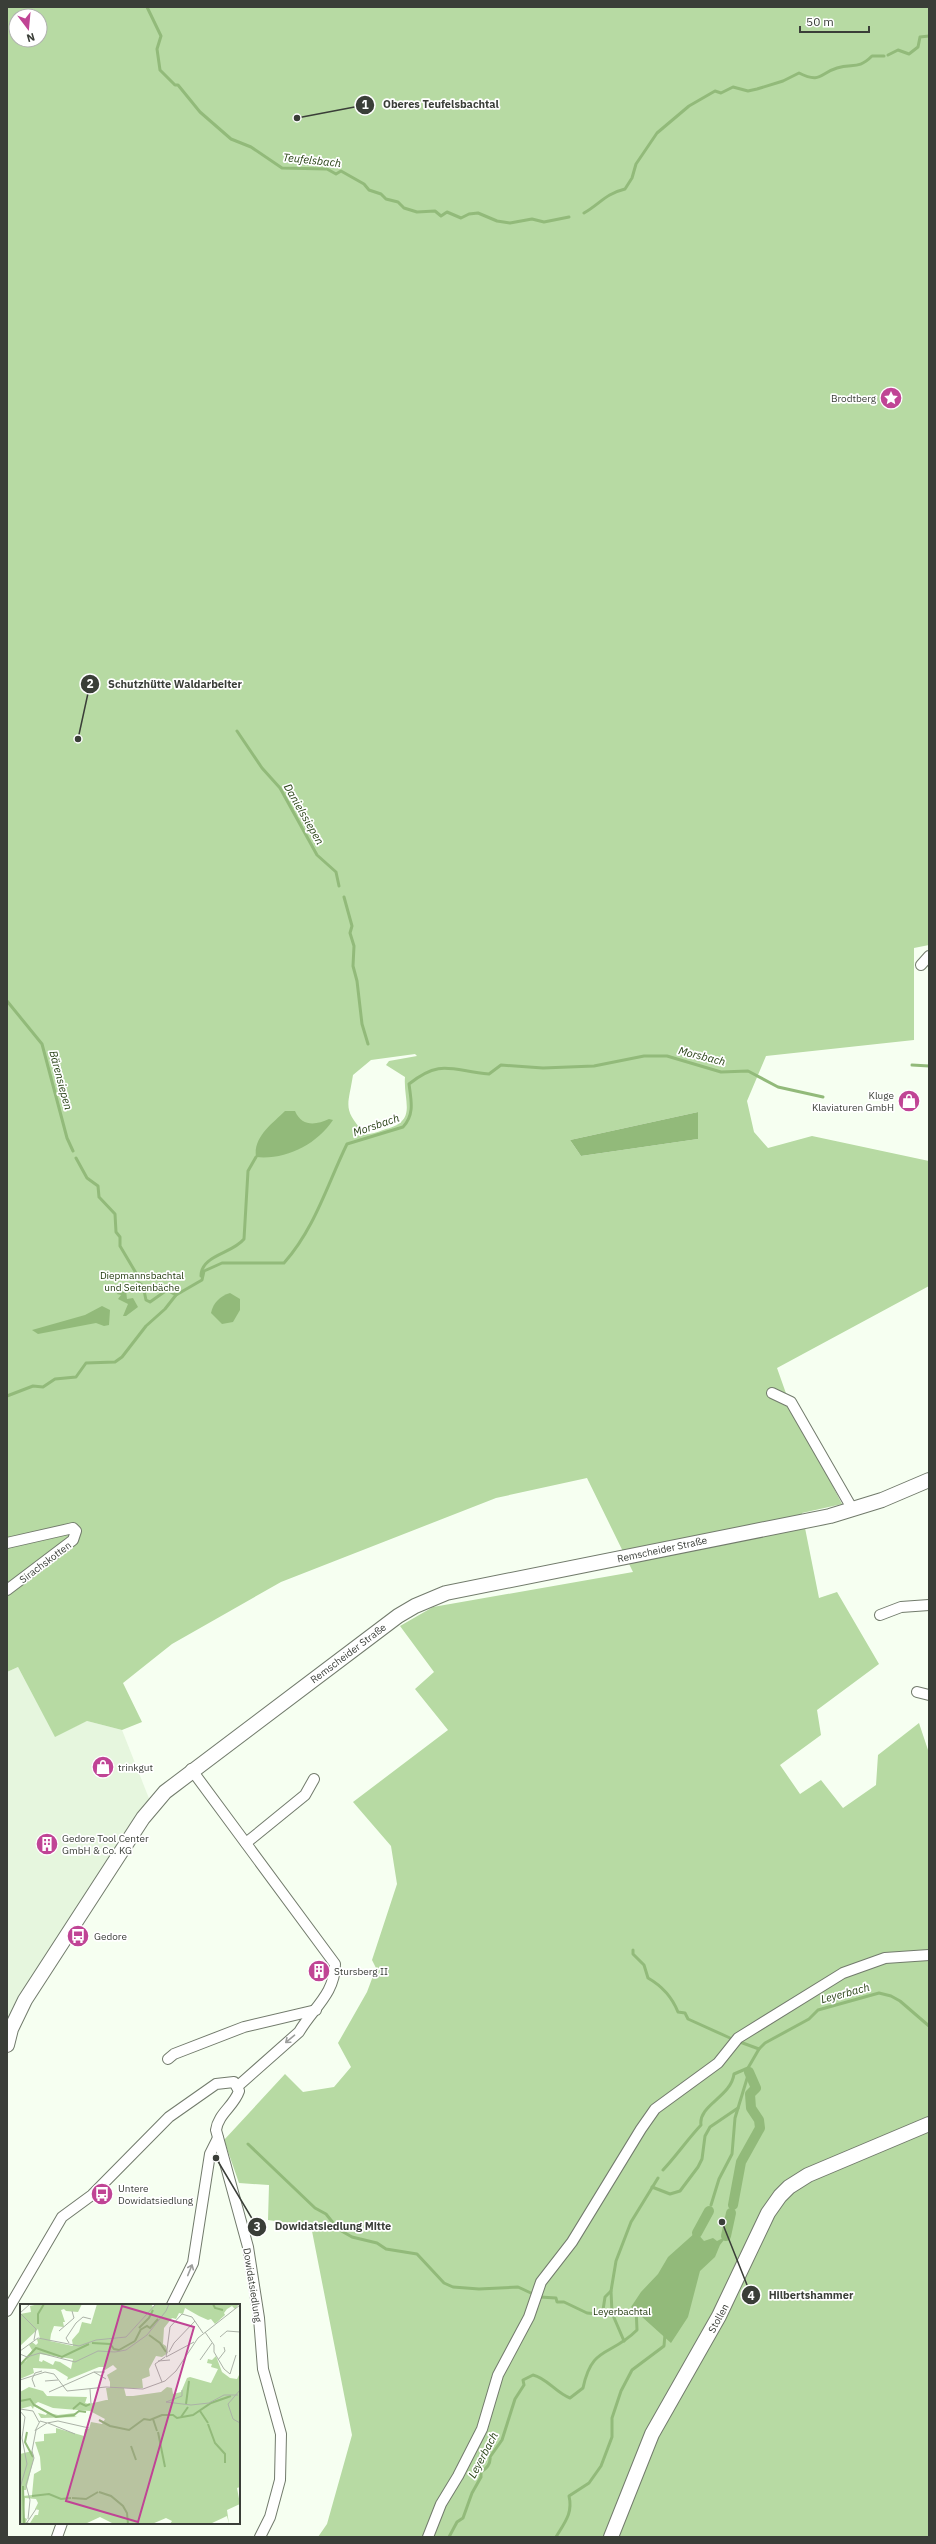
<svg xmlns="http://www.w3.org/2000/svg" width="936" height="2544" viewBox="0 0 936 2544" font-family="'IBM Plex Sans',sans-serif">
<rect width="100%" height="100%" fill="#f6fff1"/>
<!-- built -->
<path fill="#e6f6de" d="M18,1667L55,1736L87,1721L122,1730L150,1801L7,2024V1672Z"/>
<!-- green -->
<path fill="#b7daa3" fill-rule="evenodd" d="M7,7H929V945L914,948V1040L766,1056L747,1101L754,1132L768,1148L812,1136L929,1161V1286L777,1368L788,1399L842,1504L802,1513L819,1598L837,1592L879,1664L817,1710L821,1735L780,1765L800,1794L821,1780L843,1808L876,1785L878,1755L919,1723L929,1753V2537H318L327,2524L352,2435L311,2226L268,2220L269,2185L239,2183L224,2140L285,2074L303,2092L334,2087L351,2067L338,2043L367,1992L376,1968L372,1960L397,1884L391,1846L353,1802L448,1730L415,1689L434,1672L400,1626L433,1607L633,1572L587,1478L496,1498L281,1582L172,1644L123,1683L142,1722L122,1730L87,1721L55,1737L18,1667L7,1672ZM16,16H40V40H16ZM415,1054L417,1056L389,1061L386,1065L405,1077C403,1101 418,1121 386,1129C380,1131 371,1135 365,1134C342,1108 348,1107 353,1075L371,1060ZM698,1112V1139L581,1156L570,1140Z"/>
<!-- water -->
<g fill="#92ba7a">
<path d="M285,1111H295C302,1127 316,1125 329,1119L333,1120C316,1145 286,1160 256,1157C253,1137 272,1124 285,1111Z"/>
<path d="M698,1112V1139L581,1156L570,1140Z"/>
<path d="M126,1290L127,1299L133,1298L138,1307L126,1316H123L128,1304L118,1299L121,1295L117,1294L118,1291Z"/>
<path d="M230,1293L240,1299V1310L233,1322L222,1324L211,1313C213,1303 220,1296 230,1293Z"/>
<path d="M102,1306L110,1310L109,1325L104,1326L96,1323L38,1334L32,1330L85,1315Z"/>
<path d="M696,2232L704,2241L713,2238L717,2241L727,2236L720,2245L715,2257L700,2271L688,2317L671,2343L631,2307L641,2292L658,2274L668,2257Z"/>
</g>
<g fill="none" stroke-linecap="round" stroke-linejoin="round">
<!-- stream -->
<g stroke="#92ba7a" stroke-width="3">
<path d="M147,7L161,36L157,49L160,70L175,85H178L200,112L231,139L251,147L282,168L327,169L336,174L341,171L364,184L369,190L381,194L386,199L398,202L404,208L417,212L435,211L441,216L447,212L461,218L469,214L478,213L497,221L510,223L532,219L544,222L569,217"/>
<path d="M888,55L898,50L909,54L918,47L920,37L929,36"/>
<path d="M584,213C601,203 605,194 625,189L632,178L636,164L657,133L689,106L715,91L721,93L733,87L748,91L757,89L783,81L799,73C821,84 820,73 837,68C853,63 858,70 872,56H884"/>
<path d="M237,731L262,768L280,788L317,855L336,872L339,886"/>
<path d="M344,897L352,926L350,933L354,946L353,966L357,981L362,1024L368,1044"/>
<path d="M7,1001L42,1044L67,1138L73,1151"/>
<path d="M912,1065L929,1066"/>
<path d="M76,1158L87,1178L98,1186L99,1197L115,1214L116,1232L120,1237V1246L136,1273L138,1282L143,1286L146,1300L150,1302L167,1290L176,1295"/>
<path d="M201,1276C201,1255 232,1254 244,1239L248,1171L256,1157"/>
<path d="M7,1396L33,1386L43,1387L55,1379L76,1377L86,1363L115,1362L122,1357L146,1326L165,1309L176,1295L202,1280L204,1271L222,1263H284C315,1228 327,1185 347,1144L403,1127C415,1114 411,1100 409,1084C441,1058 452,1071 489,1074L501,1065L543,1068L594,1066L644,1056H667L721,1072L748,1071L778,1087L823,1097"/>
<path d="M633,1950V1954L644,1965L648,1978C662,1986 672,1997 678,2012L685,2013L688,2019L730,2038"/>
<path d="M740,2042L759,2049"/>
<path d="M248,2144L315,2208L326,2214L338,2229L352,2237L377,2243L386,2249L417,2254L444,2283L453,2287L479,2289L518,2287L533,2294"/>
<path d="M663,2170C677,2155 687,2140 701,2125C698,2105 731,2097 734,2074L748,2068L759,2049L765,2043L809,2019L818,2010L879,1993L891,1996L900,2001L929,2026"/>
<path d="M652,2187L670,2194L680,2191L698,2167L702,2159L705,2136L710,2127L738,2108"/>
<path d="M711,2205L719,2179L732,2154L735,2118L749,2072L748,2068"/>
<path d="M540,2297L556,2298L557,2302H564L587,2313L597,2314L603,2310L605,2297L611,2291"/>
<path d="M624,2341L612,2313L611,2291L616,2261L631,2222L658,2178"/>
<path d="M449,2537L457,2522L463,2518L472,2493L481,2477V2472C486,2469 491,2465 490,2457L502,2440L515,2399L524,2385L523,2380L533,2375C547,2378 556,2393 570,2398L583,2388C592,2345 610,2357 637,2330L636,2307"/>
<path d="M556,2537C565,2522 573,2513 569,2496L589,2483L601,2466L612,2437V2418L621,2391L632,2370L664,2346L665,2334"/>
</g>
<!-- canal -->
<g stroke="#92ba7a" stroke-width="10">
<path d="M733,2205L741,2162L760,2128L759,2120L751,2108L750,2094L756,2088L749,2072"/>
<path d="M697,2233L709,2211"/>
<path d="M726,2236L731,2213"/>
</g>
<!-- street casing -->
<g stroke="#727b6c" stroke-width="12">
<g id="street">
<path d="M921,965L929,956"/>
<path d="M772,1393L791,1402L853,1510"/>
<path d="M7,1543L73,1528L76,1531L73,1540L7,1590"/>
<path d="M880,1615L901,1607L929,1605"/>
<path d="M917,1692L929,1695"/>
<path d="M191,1769L335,1964C335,1994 313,2008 299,2032L238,2086"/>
<path d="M246,1843L305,1795L314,1779"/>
<path d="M168,2059L174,2054L244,2027L316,2010"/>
<path d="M172,2305L193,2263L210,2154L218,2138"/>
<path d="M7,2311L62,2217L92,2195L169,2117L216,2084L234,2082L239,2091C234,2106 218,2114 216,2130L248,2247L259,2318L263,2369L281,2434L280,2480L270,2517L260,2537"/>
<path d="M57,2537L62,2523"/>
<path d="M428,2537L441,2504L458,2476L482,2429L498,2375L529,2317L541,2282L572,2242L641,2129L655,2109L718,2063L738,2038L843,1973L885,1958L929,1955"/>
</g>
</g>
<!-- secondary casing -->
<g stroke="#727b6c" stroke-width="16">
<g id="secondary">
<path d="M7,2045L11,2029L25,2000L143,1818L165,1792L398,1616L415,1606L446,1593L830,1516L882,1500L929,1480"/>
<path d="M611,2537L652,2434L719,2316L768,2213L780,2196L789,2187L808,2175L929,2124"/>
</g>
</g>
<!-- street -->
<use href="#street" stroke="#fff" stroke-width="10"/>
<!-- secondary -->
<use href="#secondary" stroke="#fff" stroke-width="14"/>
</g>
<!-- one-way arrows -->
<defs><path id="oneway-shaft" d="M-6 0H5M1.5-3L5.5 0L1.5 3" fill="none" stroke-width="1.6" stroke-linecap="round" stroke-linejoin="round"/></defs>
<g stroke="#9c9e9c">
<use href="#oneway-shaft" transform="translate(290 2039) rotate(140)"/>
<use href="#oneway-shaft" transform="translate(190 2270) rotate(-68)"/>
</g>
<!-- icons -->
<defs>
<g id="sight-disc" transform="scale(1.15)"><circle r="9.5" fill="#c04495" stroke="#fff"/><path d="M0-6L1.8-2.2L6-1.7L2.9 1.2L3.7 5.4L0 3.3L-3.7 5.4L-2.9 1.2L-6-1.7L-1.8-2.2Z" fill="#fff"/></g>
<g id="shop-disc" transform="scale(1.15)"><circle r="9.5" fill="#c04495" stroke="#fff"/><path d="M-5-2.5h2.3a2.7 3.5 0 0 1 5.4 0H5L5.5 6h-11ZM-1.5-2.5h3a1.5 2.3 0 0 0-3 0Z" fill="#fff"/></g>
<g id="building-disc" transform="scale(1.15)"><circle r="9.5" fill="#c04495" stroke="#fff"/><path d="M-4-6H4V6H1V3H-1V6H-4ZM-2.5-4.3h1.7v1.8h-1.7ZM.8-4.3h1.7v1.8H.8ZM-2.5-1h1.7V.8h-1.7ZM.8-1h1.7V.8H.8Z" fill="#fff"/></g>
<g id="bus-disc" transform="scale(1.15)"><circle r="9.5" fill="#c04495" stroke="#fff"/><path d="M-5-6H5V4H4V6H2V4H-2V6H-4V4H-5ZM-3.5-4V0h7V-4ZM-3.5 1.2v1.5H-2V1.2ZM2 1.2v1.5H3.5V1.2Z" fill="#fff"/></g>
</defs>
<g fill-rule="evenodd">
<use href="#sight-disc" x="891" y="398"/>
<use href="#shop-disc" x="909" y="1101"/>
<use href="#shop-disc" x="103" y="1767"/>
<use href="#building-disc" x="47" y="1844"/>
<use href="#bus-disc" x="78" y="1936"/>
<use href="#building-disc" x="319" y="1971"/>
<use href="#bus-disc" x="102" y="2194"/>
</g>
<g text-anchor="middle" stroke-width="3.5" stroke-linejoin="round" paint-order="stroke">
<!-- poi labels -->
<g font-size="10" fill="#3a3e38" stroke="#fff" text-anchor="start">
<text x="876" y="402" text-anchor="end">Brodtberg</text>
<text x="894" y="1099" text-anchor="end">Kluge<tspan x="894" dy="12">Klaviaturen GmbH</tspan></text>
<text x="118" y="1771">trinkgut</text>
<text x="62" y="1842">Gedore Tool Center<tspan x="62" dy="12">GmbH &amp; Co. KG</tspan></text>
<text x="94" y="1940">Gedore</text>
<text x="334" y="1975">Stursberg II</text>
<text x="118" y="2192">Untere<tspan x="118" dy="12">Dowidatsiedlung</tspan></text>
</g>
<!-- park labels -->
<g font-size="10" fill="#1d3608" stroke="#fff">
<text x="142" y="1279">Diepmannsbachtal<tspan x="142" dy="12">und Seitenbäche</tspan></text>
<text x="622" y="2315">Leyerbachtal</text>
</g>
<!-- street labels -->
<g font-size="10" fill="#3a3e38" stroke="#fff">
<text transform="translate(662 1549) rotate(-12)" y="4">Remscheider Straße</text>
<text transform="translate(45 1562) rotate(-37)" y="4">Sirachskotten</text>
<text transform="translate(348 1653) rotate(-37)" y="4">Remscheider Straße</text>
<text transform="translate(253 2285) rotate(81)" y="4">Dowidatsiedlung</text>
<text transform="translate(718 2318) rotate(-61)" y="4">Stollen</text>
</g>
<!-- water labels -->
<g font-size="11" font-style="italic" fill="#274114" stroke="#fff">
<text transform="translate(312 160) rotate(6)" y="4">Teufelsbach</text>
<text transform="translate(304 814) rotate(60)" y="4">Danielssiepen</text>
<text transform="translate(702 1056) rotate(14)" y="4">Morsbach</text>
<text transform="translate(61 1080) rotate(75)" y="4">Bärensiepen</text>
<text transform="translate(376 1125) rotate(-19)" y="4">Morsbach</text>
<text transform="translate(845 1993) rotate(-15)" y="4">Leyerbach</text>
<text transform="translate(483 2455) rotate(-62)" y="4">Leyerbach</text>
</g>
</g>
<!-- overview -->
<g transform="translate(20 2304)">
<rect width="220" height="220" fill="#f6fff1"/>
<path d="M19,0H62L58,8L46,7L44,5L41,6L45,18H43L44,23L34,22L31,30L30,37L53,42L52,36L59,28L62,18L71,20L77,0H131L133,3L135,0H219L215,5L212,2L207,5L204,9L205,11L195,20L191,15L188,16L179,12L165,4L163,10L159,9L156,15L152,14L144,24L143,40L146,42L148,49L142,53L136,52L129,65L130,72L122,75L123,84H104L106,92H113L141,88L147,83L152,84L153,90L161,88L167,74L170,73L191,79L198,65L191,63L192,60L187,59L188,55L192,56L196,52L202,68L210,74L217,75L220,69V183L217,184L220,200L207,206L209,220L207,212L190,220H150L152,217L146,214L132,220H94L80,213L65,220H0V150L12,147L14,153L6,186H3V192L12,191L14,170L21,166L20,153L15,138L24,137V130L36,129V124L64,132L65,125H69L71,118L82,120L85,115L70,107L33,104L18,98L15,100L29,109L38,111L55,109L54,112L57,113L21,114L18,109L26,111L27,109L14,102L13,105L11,102L0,105V88L9,83L23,87L27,92L67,93L65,99L69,100L86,96H88L86,84H90V78L87,71L97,65L93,61L85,66V63H79L47,76L48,73L35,65L13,64L14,69L0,75V60L6,57L12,46L9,41L12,38L16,41L18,39L17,35H20L18,25L0,42V10L11,8L10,2ZM20,50L53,55L51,65L40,58L35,57L33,61L23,56L22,58L19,57ZM5,194L16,195L18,199L15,205L19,206L18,211H15L10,219L6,218L7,215L3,213Z" fill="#b7daa3" fill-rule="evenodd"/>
<path fill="none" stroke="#92ba7a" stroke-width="2" d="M193,0L195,4L203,6M18,20V10L24,0M119,24L129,14L133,6M120,26L127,22L130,24L138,15M129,31L140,39L146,48M115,37L121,25M72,39L90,40L94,45L99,46L115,37M0,61L16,44L42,53L69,40M0,97L10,95L14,101L36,113L54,111L59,107L66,108M166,100L169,77M53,105L60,99L66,102L70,100M180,107L188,119M161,113L168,103M133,115L137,127M79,116L90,122L109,126L124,115L130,116L142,111H153L157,114L173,111L191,99L211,92M188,120L195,139L205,150V159M7,128L5,138L13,153M138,128L145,163M111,142L116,156M3,182L4,220M79,188L91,192L103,202L107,209L108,220M12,192L29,190L41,195L51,194M52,194L66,195L78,188"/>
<path fill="none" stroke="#abb2a7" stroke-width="1" d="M10,0L0,9L16,25L14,36M39,27L54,14L52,7M185,28L194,41V48L204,65L210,70L216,51M200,33L207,27L220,28M174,38L146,53L150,23L162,10L172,13L183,29M49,39L46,34L56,19L63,13L71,15M0,47L18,34L59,42L76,36L106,33L136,0M149,48L154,39L175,17M0,50L7,53L20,49L55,58L78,47L95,48L106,46L127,31L146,7L149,0M180,56L192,39M198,56L205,47L204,43M138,57L150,56M74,68L86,75M0,76L25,68L34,70L47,87L86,83L123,85L145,77L156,67L178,34L220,1M25,77L38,76M142,78L135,60L145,53M15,83L12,75L15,69L22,67M70,85L71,100M220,86L208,100L213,115L220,119M29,88L74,68H85M146,98L171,101L189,99L204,91H218M146,98L162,92V86M0,105L13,107L19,118M0,107L5,113L2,134L7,160L0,184M28,119L55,130M15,127L20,117L27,119M0,194V216M8,215L10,196L6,181L14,154L12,147L16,126L27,119L38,117L69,124M6,220L16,205"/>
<path fill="#c04495" fill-opacity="0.15" stroke="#c04495" stroke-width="2" d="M102,2L174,23L118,218L46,197Z"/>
<rect width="220" height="220" fill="none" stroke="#3a3e38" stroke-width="2"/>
</g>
<!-- callouts -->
<path fill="none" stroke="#3a3e38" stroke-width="1.5" d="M297 118L365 105M78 739L90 684M216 2158L257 2227M722 2222L751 2295"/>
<g fill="#3a3e38" stroke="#fff" stroke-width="1.5">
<circle cx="297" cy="118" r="4"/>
<circle cx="78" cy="739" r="4"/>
<circle cx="216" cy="2158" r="4"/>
<circle cx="722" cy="2222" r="4"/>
<circle cx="365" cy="105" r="10"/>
<circle cx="90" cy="684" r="10"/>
<circle cx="257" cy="2227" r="10"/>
<circle cx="751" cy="2295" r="10"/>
</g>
<g font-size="12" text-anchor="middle" font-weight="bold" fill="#fff">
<text x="365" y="109">1</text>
<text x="90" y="688">2</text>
<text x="257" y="2231">3</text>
<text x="751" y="2300">4</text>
</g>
<g font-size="11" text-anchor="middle" font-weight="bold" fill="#3a3e38" stroke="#fff" stroke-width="3.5" stroke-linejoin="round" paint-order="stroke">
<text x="441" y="108">Oberes Teufelsbachtal</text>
<text x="175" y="688">Schutzhütte Waldarbeiter</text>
<text x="333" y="2230">Dowidatsiedlung Mitte</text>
<text x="811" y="2299">Hilbertshammer</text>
</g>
<!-- border -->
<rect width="936" height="2544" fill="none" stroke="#3a3e38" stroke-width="16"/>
<!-- north arrow -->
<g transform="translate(28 28) rotate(164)"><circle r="19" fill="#ffffff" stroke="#b0b2af"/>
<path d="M0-3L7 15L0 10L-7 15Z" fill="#c04495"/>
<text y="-6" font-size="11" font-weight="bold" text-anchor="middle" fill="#3a3e38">N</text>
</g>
<!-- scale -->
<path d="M800 26v6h69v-6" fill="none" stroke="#3a3e38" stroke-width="2"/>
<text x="806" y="26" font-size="12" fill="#3a3e38" stroke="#ffffff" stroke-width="3" paint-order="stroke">50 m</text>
</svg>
